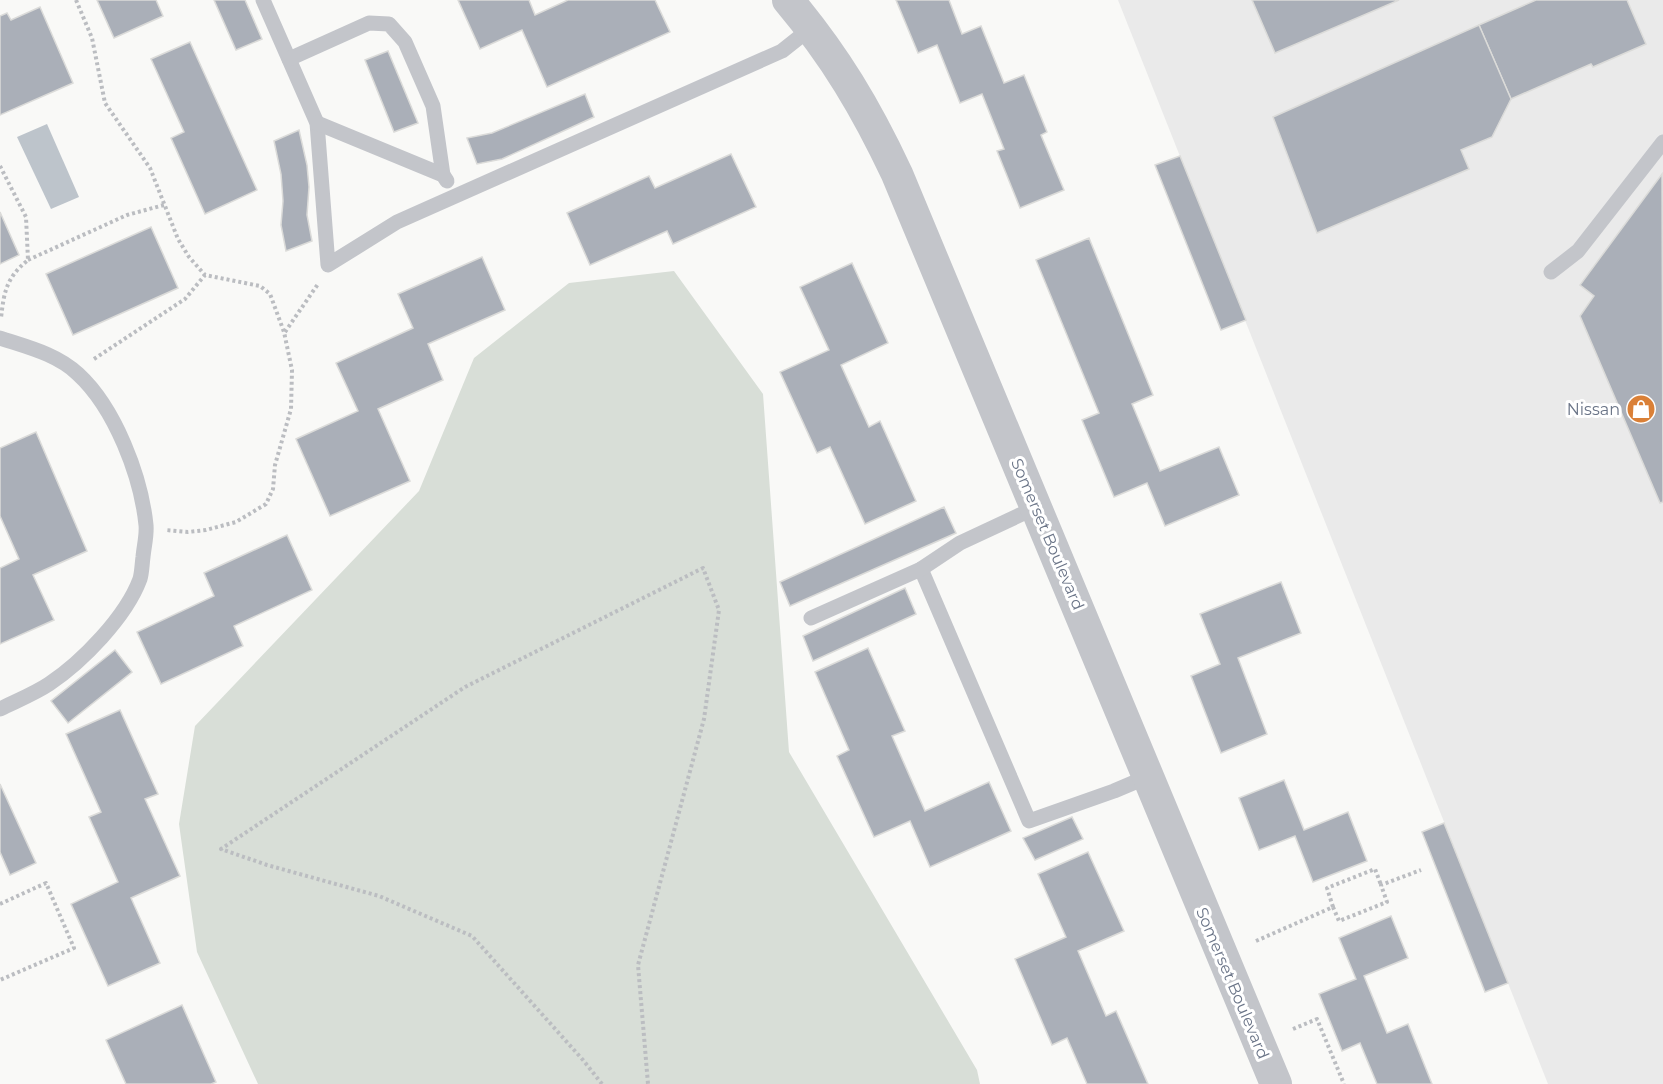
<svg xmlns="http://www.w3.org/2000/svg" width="1663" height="1084" viewBox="0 0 1663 1084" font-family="Montserrat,sans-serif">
<rect width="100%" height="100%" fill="#f9f9f7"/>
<!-- built -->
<path fill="#eaeaea" d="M1118,0H1663V1084H1548Z"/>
<!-- green -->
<path fill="#d8ded7" d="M674,271L763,394L789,752L977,1070L980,1084H258L197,952L179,824L195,726L419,491L474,358L569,283Z"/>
<!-- water -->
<path fill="#bdc4cb" d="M47,124L79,197L51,209L17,137Z"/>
<!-- building -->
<g fill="#aaafb8" stroke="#dbdbd9" stroke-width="1.5">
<path d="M97,0H156L163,16L114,38Z"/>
<path d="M214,0H245L262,39L236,50Z"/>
<path d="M458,0H529L535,15L568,0H655L670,32L547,87L522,30L480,49Z"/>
<path d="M896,0H949L962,34L981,26L1004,83L1024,75L1047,132L1041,135L1064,190L1020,208L997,151L1004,149L982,94L960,103L937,45L918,53Z"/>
<path d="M1252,0H1399L1275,53Z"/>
<path d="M1536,0H1627L1646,44L1593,67L1591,64L1511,99L1479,25Z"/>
<path d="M40,7L73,83L0,115V16L7,13L11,20Z"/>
<path d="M1479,25L1511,99L1492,137L1461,150L1469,169L1317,233L1273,117Z"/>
<path d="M190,42L257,190L205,214L171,138L184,132L151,59Z"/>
<path d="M388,51L418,123L394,132L365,60Z"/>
<path d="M585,94L594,117L502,159L477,164L467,138L492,133Z"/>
<path d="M299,130L307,165L309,187L307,215L312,241L286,251L281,225L283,201L281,174L274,141Z"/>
<path d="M731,154L756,207L673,244L667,231L590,265L567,213L649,176L655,188Z"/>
<path d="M1180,156L1246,320L1221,330L1155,165Z"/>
<path d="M1662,174L1663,502L1660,503L1580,316L1594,296L1580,285Z"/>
<path d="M0,212L19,255L0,264Z"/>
<path d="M151,227L178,288L73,335L46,274Z"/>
<path d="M1089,238L1153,395L1132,404L1160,471L1219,447L1239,495L1165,526L1147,483L1114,497L1082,420L1099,413L1036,260Z"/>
<path d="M482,257L505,310L428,344L443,380L378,409L410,481L330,516L296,439L358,411L336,363L413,328L398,294Z"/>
<path d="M852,263L888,343L841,365L869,427L880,421L916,501L865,524L830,447L817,453L780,372L829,350L800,287Z"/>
<path d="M36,432L87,551L33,575L54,620L0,644V568L19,559L0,516V448Z"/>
<path d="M944,507L956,533L790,606L780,582Z"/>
<path d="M287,535L312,590L234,626L243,646L161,684L137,632L214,596L204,573Z"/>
<path d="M1281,582L1301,633L1238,658L1267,734L1221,753L1191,676L1220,664L1200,614Z"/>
<path d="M905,588L916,614L813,661L803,636Z"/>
<path d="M868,648L905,731L892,736L925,811L989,782L1011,831L930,867L910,821L874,837L837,756L849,750L815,672Z"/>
<path d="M115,650L132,672L68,723L51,701Z"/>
<path d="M120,710L158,794L145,799L180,876L131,898L160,963L108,986L71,904L118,882L89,817L101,812L66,734Z"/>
<path d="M1284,780L1304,830L1348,812L1367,861L1313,882L1295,836L1259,850L1239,798Z"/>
<path d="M0,784L36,863L10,875L0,852Z"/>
<path d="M1072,817L1083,839L1035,860L1023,838Z"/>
<path d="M1444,823L1508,983L1485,992L1422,832Z"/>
<path d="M1088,852L1124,931L1078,951L1106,1016L1116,1011L1148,1084H1087L1067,1038L1052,1045L1015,959L1066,937L1038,874Z"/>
<path d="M1391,916L1408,958L1364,976L1387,1033L1408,1024L1432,1084H1377L1360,1043L1342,1051L1319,994L1356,979L1339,938Z"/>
<path d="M182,1005L216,1082L211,1084H126L106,1040Z"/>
</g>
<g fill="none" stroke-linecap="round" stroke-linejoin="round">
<!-- path -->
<g stroke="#bbbdc1" stroke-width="4" stroke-dasharray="3 3" stroke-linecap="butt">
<path d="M76,0L92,38L105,103L150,168L178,239L189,257L205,275L260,286L270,294L284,332L292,370L291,409L275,465L273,489L266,504L236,522L206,530L188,532L166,530"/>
<path d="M0,166L26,217L28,260C6,278 4,292 1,318"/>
<path d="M28,260L127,215L164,205"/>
<path d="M285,332L318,284"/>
<path d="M94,359L185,299L205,275"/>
<path d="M0,904L46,883L74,948L0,980"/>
<path d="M1333,907L1327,888L1375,869L1381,885"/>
<path d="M1256,941L1333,907L1339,921L1387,902L1381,885L1421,870"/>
<path d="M1293,1029L1317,1019L1344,1084"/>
<path d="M602,1084L583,1060L472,936L379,896L267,865L221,849L465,687L703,568L719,610L704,719L638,965L648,1084"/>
</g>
<!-- service -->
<g stroke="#c3c5ca" stroke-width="15">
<path d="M263,0L317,123L328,265L397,222L782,51L811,28"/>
<path d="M289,59L369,23L389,24L405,42L433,106L443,175"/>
<path d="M317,123L443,175L447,181"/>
<path d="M1551,272L1578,251L1663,142"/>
<path d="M0,338C27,347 57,354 78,374C115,408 141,476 146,525C147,535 144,546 143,557C142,564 142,572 140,579C126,617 82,662 49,684C34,694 16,701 0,709"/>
<path d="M921,569L1029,821L1114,791L1147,777"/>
<path d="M811,618L921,569L960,543L1037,507"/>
</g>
<!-- minor -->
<path stroke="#c3c5ca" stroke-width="32" d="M788,0C835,56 866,108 897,174L1276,1084"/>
</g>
<!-- icons -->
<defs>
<g id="shop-disc" transform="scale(1.5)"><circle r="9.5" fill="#da8037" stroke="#fff"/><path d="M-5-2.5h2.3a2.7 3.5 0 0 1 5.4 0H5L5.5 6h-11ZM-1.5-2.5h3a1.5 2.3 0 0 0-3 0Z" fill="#fff"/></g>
</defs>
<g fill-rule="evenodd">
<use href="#shop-disc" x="1641" y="409"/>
</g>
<g text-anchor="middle" stroke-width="6" stroke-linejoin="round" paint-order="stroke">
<!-- poi labels -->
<g font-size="16" fill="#6a7487" stroke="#fff" text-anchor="end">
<text x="1620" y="415">Nissan</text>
</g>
<!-- street labels -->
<g font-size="16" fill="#6a7487" stroke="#fff">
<text transform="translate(1048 534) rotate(67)" y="6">Somerset Boulevard</text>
<text transform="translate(1233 983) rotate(67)" y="6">Somerset Boulevard</text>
</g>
</g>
</svg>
